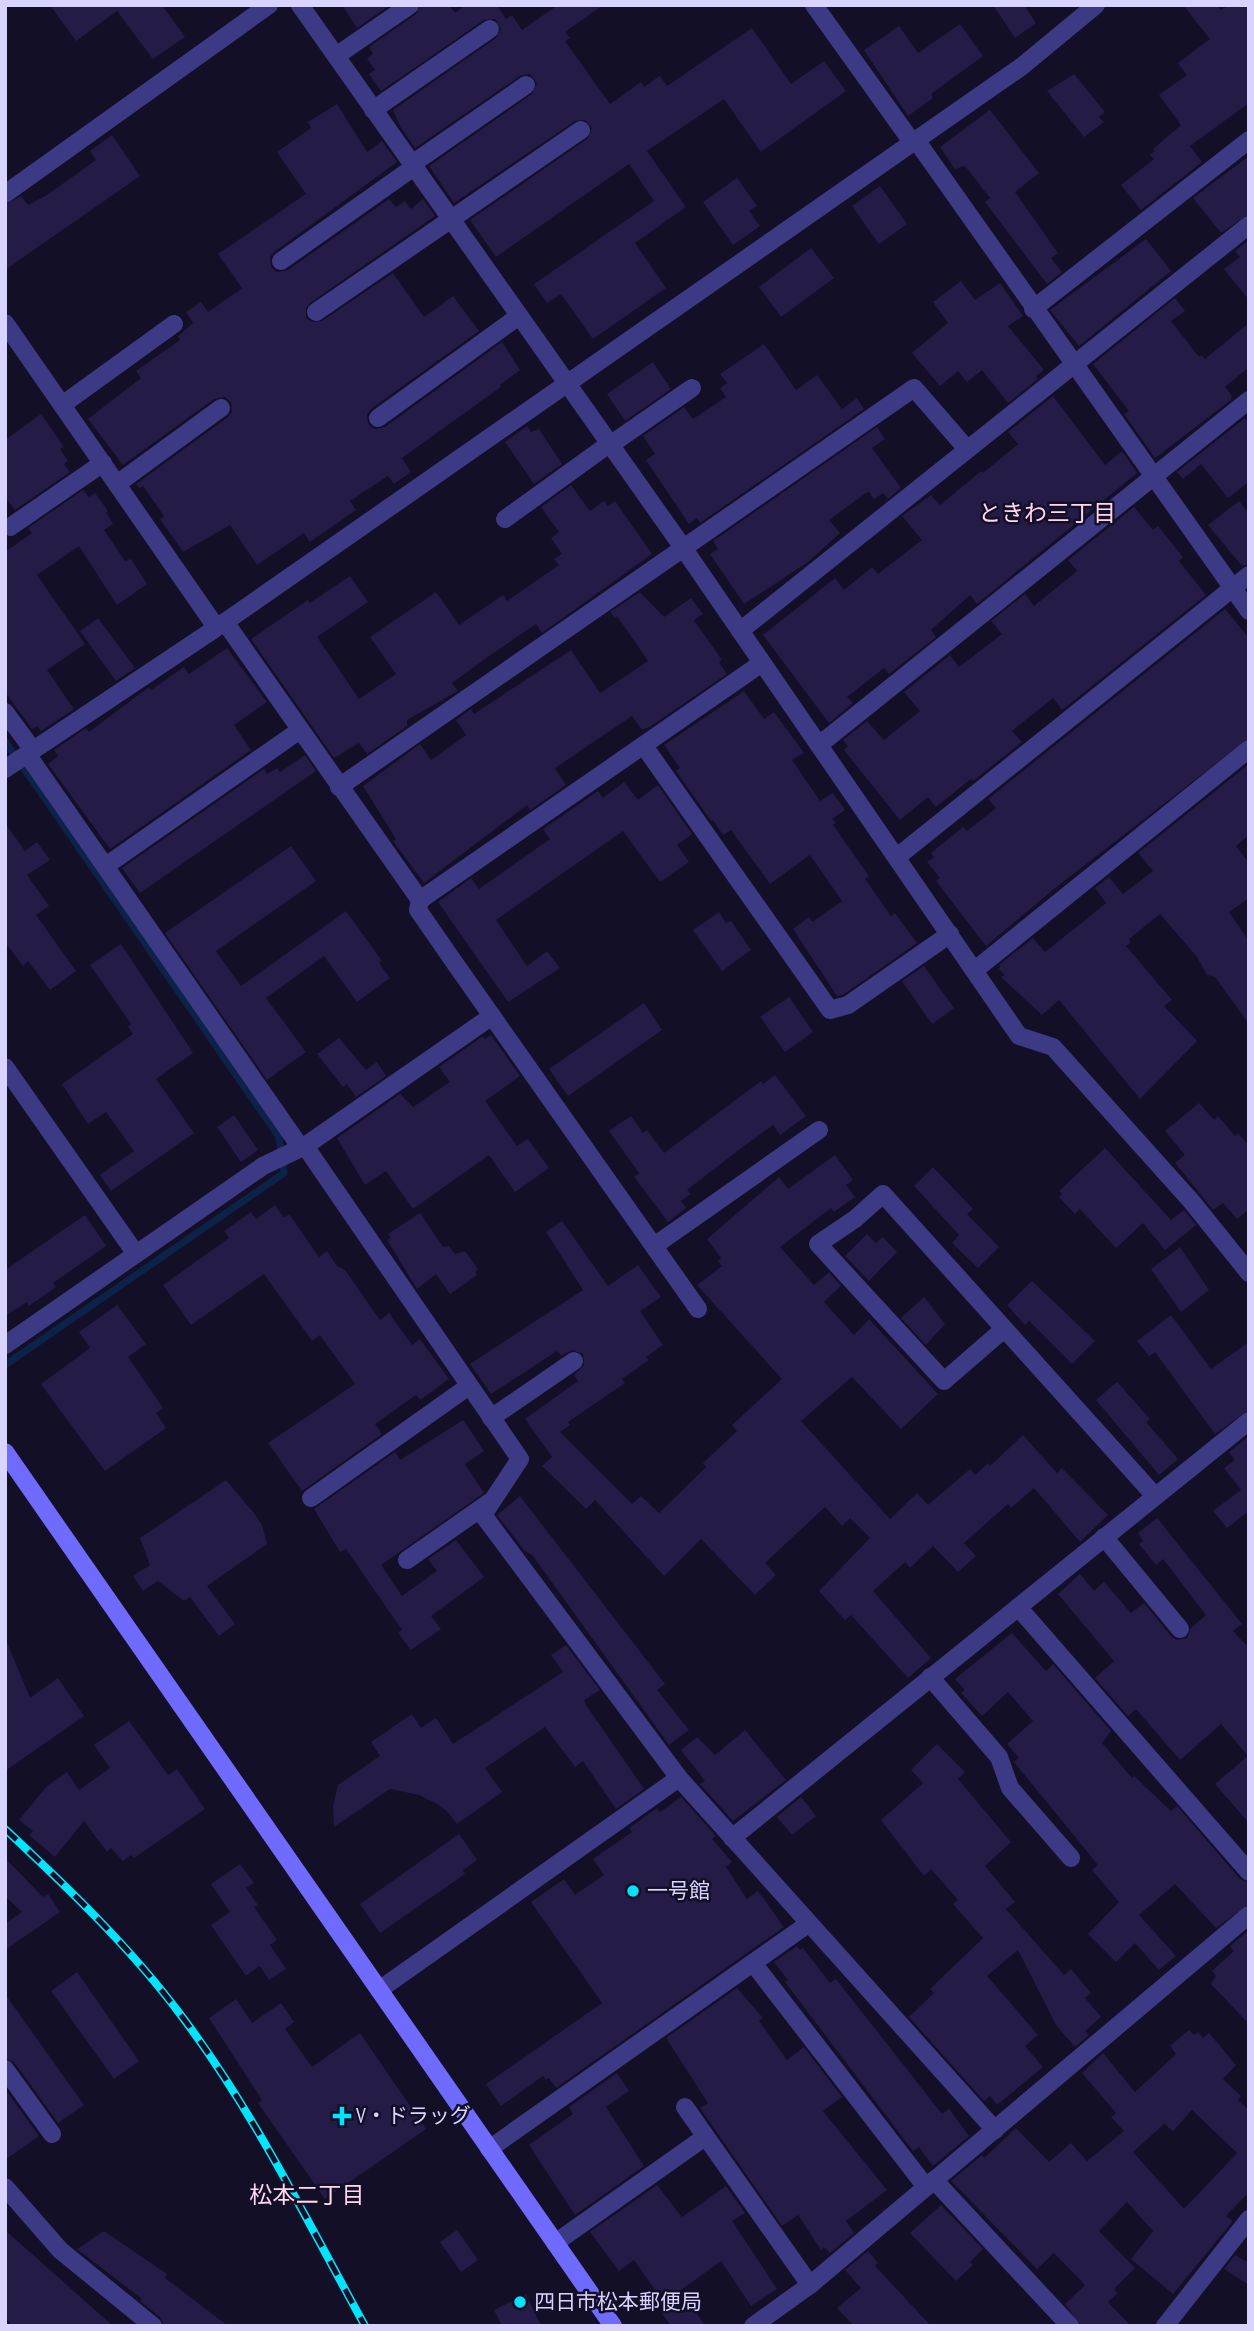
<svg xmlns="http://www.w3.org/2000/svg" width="1254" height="2331" viewBox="0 0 1254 2331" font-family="'PT Sans Narrow','Noto Sans JP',sans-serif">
<rect width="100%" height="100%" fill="#130f26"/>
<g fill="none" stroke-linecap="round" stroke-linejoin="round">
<!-- stream -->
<path stroke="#0c2248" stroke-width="7" d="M5,741L279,1137L284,1173L5,1365"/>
</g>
<!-- building -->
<g fill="#241b47" fill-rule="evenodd">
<path d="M50,5H162L185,37L153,59L117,11L76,41Z"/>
<path d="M342,5H390L357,28Z"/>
<path d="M421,5H449L455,13L466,5H497L506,19L512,15L522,30L558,5H603L565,32L570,38L565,41L610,104L641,82L644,87L660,76L667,86L752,28L791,84L824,61L846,91L761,152L724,99L647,151L686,207L635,243L666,288L593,339L561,294L547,303L534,284L654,201L629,164L496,257L470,220L587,139L592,128L585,120L575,121L454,203L429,166L532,94L537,83L530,74L520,76L415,148L401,128L393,110L496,38L501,29L495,19L484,20L381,91L369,74L375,70L367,59L373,54L369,47L416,14Z"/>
<path d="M993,5H1024L1036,23L1015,38Z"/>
<path d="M1183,5H1217L1221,10L1229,5H1249V103L1190,146L1202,162L1141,210L1121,185L1154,159L1150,155L1155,151L1153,149L1181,125L1159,95L1187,75L1178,63L1210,39Z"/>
<path d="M960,24L983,56L931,94L933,98L908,116L864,50L899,26L918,53Z"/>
<path d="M1074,74L1105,112L1099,117L1104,122L1084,137L1047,91Z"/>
<path d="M337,104L367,152L382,141L397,162L274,252L270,257L271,267L277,272L288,270L389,199L396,207L405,201L411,209L423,199L435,216L310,303L306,308V318L312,322L322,321L393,273L424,317L453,296L479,331L371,409L367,414L368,424L374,429L385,427L502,342L520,370L500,385L501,387L402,458L411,472L394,484L388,476L350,501L356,510L310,542L304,533L257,565L230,525L183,552L160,519L164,516L143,486L139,488L136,484L228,417L232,412L231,402L225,397L214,399L123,465L88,419L141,378L136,371L180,340L178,336L193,323L186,312L201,302L208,312L242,288L218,254L306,194L277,152L311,128L308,122Z"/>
<path d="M990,110L1039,173L1015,192L1058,253L1051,258L1062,272L1047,284L985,202L990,198L965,166L955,169L940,147Z"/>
<path d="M112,135L140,176L5,270V205L21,196L28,205L47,195L96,160L90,151Z"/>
<path d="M1249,156V214L1221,233L1193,198Z"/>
<path d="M737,178L757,206L749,211L760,226L733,245L703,202Z"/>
<path d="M880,186L907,224L879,244L852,206Z"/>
<path d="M1146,239L1171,271L1079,346L1050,310Z"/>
<path d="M1249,240V300L1224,269L1240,257L1235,251Z"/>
<path d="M811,248L834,278L781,317L759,287Z"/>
<path d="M961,281L975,300L1000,283L1023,316L1008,326L1044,370L1036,376L1038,379L1008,403L982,370L967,382L958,371L940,386L912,353L948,323L933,302Z"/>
<path d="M1175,298L1185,311L1171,321L1199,357L1202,355L1205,359L1249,323V367L1225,387L1232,396L1231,400L1155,458L1124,414L1129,411L1093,364Z"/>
<path d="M764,344L796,390L817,375L842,409L857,398L864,409L700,523L697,518L689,524L646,460L655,454L643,436L684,407L693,419L726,397L720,388L727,383L720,374Z"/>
<path d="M653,362L671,389L625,421L607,394Z"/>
<path d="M1053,396L1105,465L1122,451L1137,473L977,604L970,595L931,630L936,637L889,674L884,668L847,697L853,703L829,723L763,635L835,578L844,590L872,567L878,574L922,540L902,516L931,495L940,505L981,471L983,473L1018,444L1008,432Z"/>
<path d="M41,414L64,447L60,449L68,461L64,464L70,472L15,510L5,497V440Z"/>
<path d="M1245,418L1249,423V482L1228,498L1201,464L1183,479L1177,472Z"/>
<path d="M527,426L531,432L539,429L562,464L534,484L505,442Z"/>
<path d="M877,427L885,439L872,448L901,488L888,499L883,493L874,499L869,492L866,493L829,520L840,533L808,562L744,604L710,554L718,549L713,541Z"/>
<path d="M571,485L590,511L604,501L608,506L615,501L652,554L542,633L536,624L492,654L452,683L458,691L407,720V726L367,754L359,743L334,758L251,639L308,600L310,603L350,576L368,602L317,637L359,699L396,674L370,637L436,592L459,625L503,595L507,601L559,565L554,559L562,554L551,538L559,532L541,507Z"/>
<path d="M83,490L89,497L95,493L108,511L106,512L113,524L104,530L125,561L131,559L147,584L117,605L79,546L37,575L85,644L47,670L74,709L41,731L37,726L32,729L5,692V552L32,533L28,528Z"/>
<path d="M1239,501L1249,514V564L1242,566L1208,525Z"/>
<path d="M1134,507L1153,530L1158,526L1183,557L1179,561L1206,595L1062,710L1053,698L1012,731L1022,742L973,781L971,779L936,807L928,797L900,820L844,750L848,746L843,740L867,721L884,740L920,711L904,692L950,655L959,667L1002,634L991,621L1025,594L1034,606L1077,571L1068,560Z"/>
<path d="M640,592L664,617L691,598L703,614L694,620L722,660L719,662L727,674L651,726L642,730L632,716L555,768L566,785L530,810L527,805L424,883L393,841L396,839L363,786L420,744L431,760L466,735L456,720L471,709L474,714L571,650L600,693L648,661L617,616L615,618L610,612Z"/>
<path d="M1225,609L1249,638V738L1054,889L986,946L936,881L940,878L927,862L934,857L931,853L963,827L967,831L996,808L988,799Z"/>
<path d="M98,618L135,668L116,681L80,631Z"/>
<path d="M227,648L267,702L234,725L251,750L110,849L48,764L58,756L54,750L86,728L89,732L149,687L151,690L184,667L189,674Z"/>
<path d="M744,691L764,719L774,712L804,753L792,760L820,801L833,793L845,810L832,819L836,823L833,825L869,876L865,879L891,916L895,913L917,943L843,995L837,996L793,929L809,917L812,922L842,901L810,855L770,884L731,830L723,835L713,820L711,821L676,771L680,768L664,745Z"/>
<path d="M305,755L316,771L140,893L122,868L264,769L267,774L277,768L280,772Z"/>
<path d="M1249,764V835L1236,846L1249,863V898L1229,912L1249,941V1024L1215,977L1207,975L1197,957L1160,914L1129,939L1131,942L1126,946L1172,1000L1164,1006L1197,1041L1140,1099L1059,1000L1042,1015L1001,977L1005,975L999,969L1000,964L1033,938L1045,952L1084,921L1106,903L1095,888L1109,877L1123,894L1153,871L1138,853Z"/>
<path d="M624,782L638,800L658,785L692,834L677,845L689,862L660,882L623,831L496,920L527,966L547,951L560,968L508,1002L438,902L471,878L479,889L550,839L543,829L598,791L603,798Z"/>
<path d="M5,823L25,851L37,842L50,860L27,875L49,906L36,915L76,971L50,990L28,961L23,966L5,942Z"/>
<path d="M291,846L316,881L216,951L241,986L346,911L382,961L379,963L390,978L357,1002L324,956L266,998L306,1052L267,1080L165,933Z"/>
<path d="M719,912L726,923L731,921L751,950L722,971L693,930Z"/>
<path d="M121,944L193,1053L156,1079L194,1133L111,1191L100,1175L134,1151L106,1112L88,1124L62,1084L133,1034L128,1027L131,1024L90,965Z"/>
<path d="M924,966L954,1008L932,1024L902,981Z"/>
<path d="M789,997L813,1032L785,1052L760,1017Z"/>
<path d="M644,1003L662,1030L568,1096L549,1069Z"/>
<path d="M491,1035L520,1076L485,1101L517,1146L528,1139L549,1168L515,1192L489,1155L413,1209L386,1171L365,1185L337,1138L400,1094L413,1107L450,1082L439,1067L483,1036L485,1039Z"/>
<path d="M339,1038L366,1070L377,1062L386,1076L356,1097L347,1084L343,1087L317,1054Z"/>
<path d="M775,1075L806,1116L780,1135L773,1125L740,1149L687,1190L691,1194L681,1201L686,1208L668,1222L634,1177L639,1173L609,1131L631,1116L643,1133L647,1130L664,1153L761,1081L763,1084Z"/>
<path d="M1199,1103L1214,1120L1218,1116L1235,1136L1238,1133L1249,1146V1209L1237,1219L1223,1203L1213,1210L1175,1163L1185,1155L1165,1131Z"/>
<path d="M234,1115L258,1150L241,1162L217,1127Z"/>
<path d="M1105,1148L1171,1220L1184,1210L1196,1225L1165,1250L1143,1223L1116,1248L1080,1209L1075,1214L1059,1197L1062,1194L1059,1191Z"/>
<path d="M835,1155L853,1180L846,1185L855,1197L834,1212L831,1208L780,1247L814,1285L829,1272L841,1286L824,1302L854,1335L869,1319L938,1394L901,1429L852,1377L801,1421L890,1519L917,1493L928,1505L970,1469L975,1475L988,1463L990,1466L1023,1435L1057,1473L1062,1468L1108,1515L1080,1542L1034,1488L1011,1508L1008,1504L964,1543L976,1556L958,1572L933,1546L910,1568L905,1562L873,1591L931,1658L908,1678L851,1615L845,1620L819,1591L870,1538L850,1518L842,1526L825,1507L765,1563L776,1575L755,1595L701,1539L664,1576L595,1500L586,1509L542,1466L552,1457L525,1419L578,1381L574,1375L584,1365L583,1354L572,1350L561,1356L557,1351L491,1394L470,1364L583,1290L546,1232L562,1221L608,1286L638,1265L661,1297L640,1311L663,1345L646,1357L649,1360L622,1379L625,1383L568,1422L570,1425L560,1432L632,1504L641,1496L659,1513L706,1467L703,1463L737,1431L732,1425L782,1379L697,1285L722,1266L718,1261L721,1258L707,1239L779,1177L788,1189Z"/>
<path d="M933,1167L973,1209L967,1214L999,1247L978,1268L952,1243L959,1235L914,1186Z"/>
<path d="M275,1205L284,1218L289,1214L319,1257L327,1251L337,1266L345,1270L380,1320L389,1313L412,1345L420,1339L449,1379L420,1400L416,1395L375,1424L382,1434L302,1491L268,1443L355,1384L320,1335L312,1341L264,1274L191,1325L163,1285L229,1238L224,1231L251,1212L256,1219Z"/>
<path d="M420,1213L443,1247L449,1246L455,1254L465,1251L478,1269L475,1272L477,1275L450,1294L436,1274L417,1289L387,1240L391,1238L388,1234Z"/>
<path d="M85,1215L106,1246L53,1283L56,1287L29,1306L27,1302L5,1316V1270Z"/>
<path d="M867,1234L876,1243L883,1237L897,1252L869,1281L845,1256Z"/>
<path d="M1180,1247L1209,1290L1181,1312L1151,1269Z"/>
<path d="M1032,1281L1095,1341L1072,1364L1029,1321L1025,1325L1007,1305Z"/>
<path d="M924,1297L945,1324L926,1345L901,1318Z"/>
<path d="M117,1305L146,1344L128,1357L163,1408L156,1413L166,1428L105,1471L41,1384L90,1348L79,1332Z"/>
<path d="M1171,1315L1211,1369L1249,1342V1410L1215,1434L1155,1352L1149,1356L1137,1341Z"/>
<path d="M1117,1382L1150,1419L1146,1422L1178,1459L1159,1475L1096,1400Z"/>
<path d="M463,1420L484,1451L465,1464L484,1493L381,1565L402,1596L437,1571L428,1559L456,1540L484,1577L431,1616L441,1629L411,1650L398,1633L402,1630L346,1549L340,1552L314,1509L395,1452L400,1460Z"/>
<path d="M1249,1436V1511L1227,1528L1213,1511L1241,1490L1224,1468L1235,1460L1229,1452Z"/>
<path d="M226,1480L254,1513L262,1525L267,1544L207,1586L235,1624L219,1636L190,1597L184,1601L158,1581L143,1591L133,1576L150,1565L140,1538Z"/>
<path d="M520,1496L665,1684L657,1690L689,1730L669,1745L533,1556L524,1550L497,1515Z"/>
<path d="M1157,1518L1242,1624L1233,1631L1249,1648V1823L1215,1784L1248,1756L1221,1724L1180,1760L1136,1709L1128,1716L1095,1678L1114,1661L1058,1594L1080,1574L1094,1591L1104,1582L1131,1613L1144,1603L1172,1637L1177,1640L1187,1638L1191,1628L1206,1615L1163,1559L1156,1565L1139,1544L1143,1541L1138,1533Z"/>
<path d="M1012,1633L1046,1671L1053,1664L1111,1731L1102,1743L1132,1778L1134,1776L1171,1811L1177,1806L1240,1879L1249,1883V1904L1216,1928L1175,1884L1139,1915L1176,1956L1159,1970L1135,1943L1116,1962L1088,1934L1119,1902L1092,1870L1098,1865L1014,1762L1019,1758L1007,1744L1033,1721L1008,1692L982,1716L961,1693L965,1690L955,1679Z"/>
<path d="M5,1638L30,1698L58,1678L84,1716L5,1771Z"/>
<path d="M566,1645L600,1690L584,1700L586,1705L644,1789L616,1809L583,1761L575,1767L545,1727L485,1768L502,1792L457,1824L447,1811L435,1803L419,1795L390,1789L334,1827L333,1806L338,1785L380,1756L371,1742L412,1714L421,1728L436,1718L453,1744L563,1672L551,1655Z"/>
<path d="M129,1721L168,1775L177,1769L205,1809L134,1858L131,1855L123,1861L111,1848L107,1852L84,1821L55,1857L29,1835L33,1831L19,1820L47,1786L67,1772L79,1790L110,1768L94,1745Z"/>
<path d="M745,1730L786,1780L733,1821L700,1784L705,1781L681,1750L697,1737L715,1755Z"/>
<path d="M937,1744L965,1772L958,1779L1011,1842L985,1866L1015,1902L1006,1909L1064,1975L1071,1969L1091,1993L1085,1998L1101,2017L1085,2031L1089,2035L1075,2047L1056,2025L1018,1950L987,1976L1038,2035L1025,2046L1043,2067L997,2105L990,2096L984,2101L909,2017L934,1993L930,1989L983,1938L953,1904L958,1900L931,1869L924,1876L881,1820L923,1783L911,1770Z"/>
<path d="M681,1797L716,1836L712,1839L732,1862L726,1867L747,1899L758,1891L784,1927L556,2088L549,2078L546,2080L543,2076L501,2106L486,2084L602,2003L531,1902L564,1879L575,1895L604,1875L593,1859L632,1832L629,1828L657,1808L660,1812Z"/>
<path d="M801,1797L816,1816L792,1835L777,1817Z"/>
<path d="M459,1834L477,1860L463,1870L465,1874L380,1933L360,1904Z"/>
<path d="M5,1858L43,1897L48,1894L60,1912L5,1950V1924L22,1912L5,1896Z"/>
<path d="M240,1864L254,1883L246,1888L258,1905L254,1907L277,1940L270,1945L286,1969L269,1980L260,1966L246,1976L211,1925L230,1912L211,1884Z"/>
<path d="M1249,1930V2024L1211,1984L1216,1976L1212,1971L1234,1951L1230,1946Z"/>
<path d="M797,1946L800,1950L803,1948L830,1983L836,1979L942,2114L949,2109L969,2136L933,2166L919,2147L913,2151L785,1982L788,1980L774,1962Z"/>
<path d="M77,1972L139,2061L114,2079L51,1991Z"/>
<path d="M737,1988L763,2018L759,2021L787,2060L804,2047L842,2097L823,2111L887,2190L846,2221L854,2233L830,2253L824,2247L821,2250L798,2215L782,2226L700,2108L708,2103L666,2038Z"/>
<path d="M5,1994L84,2105L58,2123L14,2062L5,2058Z"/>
<path d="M236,1999L252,2023L281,2003L294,2022L285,2029L312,2067L360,2033L426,2129L325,2199L258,2103L262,2100L209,2018Z"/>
<path d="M1189,2030L1194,2035L1198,2032L1203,2038L1209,2033L1236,2065L1223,2079L1241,2096L1238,2100L1249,2110V2192L1226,2216L1233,2221L1173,2294L1131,2259L1153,2231L1127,2202L1099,2231L1135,2268L1114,2289L1118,2293L1108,2302L1131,2326H1081L1065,2304L1085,2285L1054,2253L1037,2269L951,2181L982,2155L984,2158L1016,2128L1049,2162L1071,2143L1087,2161L1124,2131L1111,2117L1116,2113L1082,2073L1103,2053L1135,2092L1176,2054L1170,2046ZM1192,2110L1237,2153L1184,2209L1133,2152L1164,2124L1173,2131Z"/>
<path d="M617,2073L629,2091L606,2107L644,2166L575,2215L529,2145L573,2114L569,2107Z"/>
<path d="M5,2089L39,2136L5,2160Z"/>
<path d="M657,2185L682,2217L726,2186L745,2213L732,2221L777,2289L751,2306L721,2261L681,2290L705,2326H671L661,2312L665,2304L634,2260L619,2271L590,2232Z"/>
<path d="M941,2205L983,2249L970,2262L973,2265L956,2281L910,2233Z"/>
<path d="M5,2230L113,2326H12L5,2317Z"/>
<path d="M457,2230L478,2260L461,2272L440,2242Z"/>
<path d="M104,2231L167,2274L165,2278L228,2326H164L161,2318L140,2301L142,2299L77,2249Z"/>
<path d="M868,2251L878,2263L875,2266L931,2326H854L837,2308L861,2288L845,2270Z"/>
<path d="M1235,2255L1249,2263V2285L1224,2269Z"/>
<path d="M526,2294L541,2326H502L494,2310Z"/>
</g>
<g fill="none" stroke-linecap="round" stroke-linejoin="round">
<!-- street -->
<g stroke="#3d3a85" stroke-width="18">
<path d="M300,5L684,549L1019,1036L1053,1047L1192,1202L1249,1273"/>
<path d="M814,5L912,142"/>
<path d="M336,56L410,5"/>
<path d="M373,110L490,29"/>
<path d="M916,140L1249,611"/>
<path d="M412,164L526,85"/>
<path d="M5,194L269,5"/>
<path d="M281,261L414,167"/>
<path d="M1033,309L1249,140"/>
<path d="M316,312L581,130"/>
<path d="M5,323L216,627"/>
<path d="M62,405L174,324"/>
<path d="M378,418L519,316"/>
<path d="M610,445L692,388"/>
<path d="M117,484L221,408"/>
<path d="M505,519L609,444"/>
<path d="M10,527L103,463"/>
<path d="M225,622L420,900L418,910L454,962L698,1309"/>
<path d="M740,631L1249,225"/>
<path d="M5,712L33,750"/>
<path d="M819,745L1249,400"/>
<path d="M644,746L830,1010L848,1005L950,934"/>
<path d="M27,754L301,1148"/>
<path d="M5,769L225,622L1021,67L1096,5"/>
<path d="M339,787L914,388L967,449"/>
<path d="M897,857L1249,575"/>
<path d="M107,865L300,730"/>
<path d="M420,900L762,663"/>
<path d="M975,970L1249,749"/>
<path d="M5,1067L136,1254"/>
<path d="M305,1146L520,1459L483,1515L679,1778L995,2130"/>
<path d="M654,1246L819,1130"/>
<path d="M1004,1329L944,1381L818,1244L855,1219L883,1194L1155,1496"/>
<path d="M5,1345L263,1166L305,1146L492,1016"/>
<path d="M491,1418L574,1361"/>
<path d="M311,1498L469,1386"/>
<path d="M1104,1537L1180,1629"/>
<path d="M407,1560L490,1502"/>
<path d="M1018,1607L1249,1872"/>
<path d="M930,1677L999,1757L1010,1788L1071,1858"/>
<path d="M732,1838L1249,1421"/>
<path d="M753,1963L926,2187"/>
<path d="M379,1990L679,1778"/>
<path d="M5,2069L52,2134"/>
<path d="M685,2107L810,2285"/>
<path d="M489,2149L808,1924"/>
<path d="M934,2180L1070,2326"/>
<path d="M5,2187L60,2250L153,2326"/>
<path d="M555,2243L705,2137"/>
<path d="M753,2326L810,2285L1249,1915"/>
<path d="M1165,2326L1249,2219"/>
</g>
<!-- secondary -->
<path stroke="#6f6bff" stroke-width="18" d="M5,1452L613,2326"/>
<!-- rail casing -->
<g stroke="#00e5ff" stroke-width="8">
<path id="rail" d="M5,1829C67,1887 129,1946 180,2014C253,2110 307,2221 365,2326"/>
</g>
<!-- rail -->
<use href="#rail" stroke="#130f26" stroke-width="5" stroke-dasharray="16" stroke-linecap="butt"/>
</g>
<!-- markers -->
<g fill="#00e5ff" stroke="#130f26" stroke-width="2.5">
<circle cx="633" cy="1891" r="7"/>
<path d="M338.5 2105.5h7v7h7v7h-7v7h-7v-7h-7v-7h7z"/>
<circle cx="520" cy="2302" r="7"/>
</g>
<g text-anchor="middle" stroke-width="5" stroke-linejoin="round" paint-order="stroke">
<!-- poi labels -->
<g font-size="21" fill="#d9d4ff" stroke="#130f26" text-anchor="start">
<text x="647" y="1898">一号館</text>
<text x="356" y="2123">V・ドラッグ</text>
<text x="534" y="2309">四日市松本郵便局</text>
</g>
<!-- neighbourhood labels -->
<g font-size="23" fill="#ffd6f0" stroke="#130f26">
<text x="1047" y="521">ときわ三丁目</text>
<text x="307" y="2203">松本二丁目</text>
</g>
</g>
<!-- border -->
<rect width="1254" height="2331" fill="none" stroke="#d9d4ff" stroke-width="14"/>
</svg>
